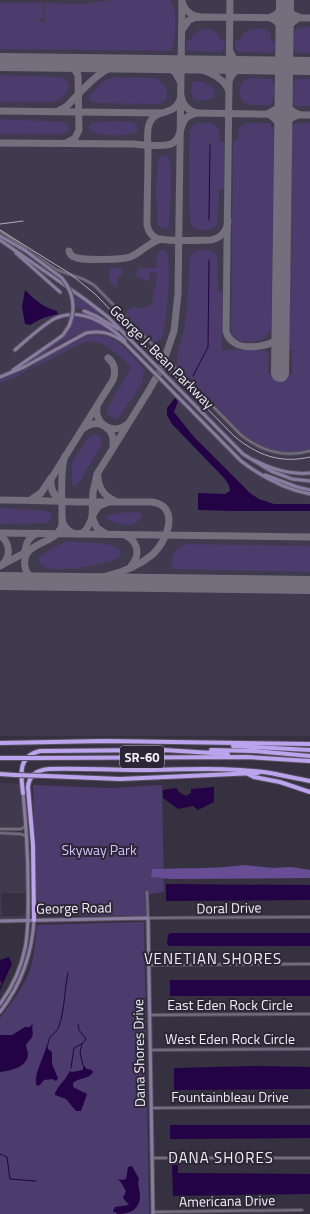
<svg xmlns="http://www.w3.org/2000/svg" width="310" height="1214" viewBox="0 0 310 1214" font-family="'Titillium Web',sans-serif">
<rect width="100%" height="100%" fill="#363141"/>
<!-- built -->
<g fill="#403a4f">
<rect x="0" y="0" width="310" height="736"/>
<path d="M0,783L21,784L24,826L23,827L0,828Z"/>
<path d="M0,835H21L26,838L27,893H3L1,894L2,916H21L27,912V919H0Z"/>
</g>
<!-- green -->
<g fill="#4c3b6d">
<path d="M112,0H170C179,13 175,37 172,51L0,49V3H44V17L40,19V22H45V3L83,4Z"/>
<path d="M298,27H310V53H296C291,45 292,34 298,27Z"/>
<path d="M202,29C211,28 218,31 221,41H225L224,47L221,52L187,51L186,41L191,40L193,35Z"/>
<path d="M252,29H265L270,32L271,41L275,42V48L272,53L238,52L235,48V41H239L244,33Z"/>
<path d="M0,75L62,77C76,85 66,98 54,102H0Z"/>
<path d="M114,77L156,78C167,83 174,102 158,104L98,103L90,101L89,97C96,89 104,79 114,77Z"/>
<path d="M251,78L272,79C276,87 276,98 270,105H250L242,101C237,91 239,81 251,78Z"/>
<path d="M296,79H310V106H295C291,98 291,86 296,79Z"/>
<path d="M194,81C203,81 219,87 214,98L200,101L194,100C190,95 191,89 192,83Z"/>
<path d="M0,119L64,122L67,124L69,129L66,132L62,134H0Z"/>
<path d="M113,121L132,122L137,125L138,131C132,137 94,137 90,130L89,126L92,123Z"/>
<path d="M209,123C219,125 220,132 220,142H224V189L219,190L217,225C210,231 200,231 193,228L190,222L189,173L190,131C193,122 200,123 209,123Z"/>
<path d="M247,123H269L274,131L271,329L265,338C255,344 233,345 231,329L233,141H237L239,128Z"/>
<path d="M295,123H310V450C286,455 259,451 241,433C231,424 223,413 214,403C201,390 187,380 176,366L178,359L177,354L184,330L187,308L190,255L197,250C205,250 213,249 217,257L218,291H222V350H266V352H268V374H292V352H294L295,351L289,350V349L292,129Z"/>
<path d="M164,155L168,157L170,160L171,188L169,225L167,228L164,229L158,226L156,191L158,159L160,157Z"/>
<path d="M162,250L166,251L168,254C170,283 168,310 162,339H158L156,345L126,314L127,311L133,307L135,308H142V307H148L152,303L156,283L157,273L152,271L151,273H149V281L135,277L138,268H157C157,261 154,253 162,250Z"/>
<path d="M109,268H123L122,276L119,275L116,289L109,280Z"/>
<path d="M73,294L91,306L102,316L75,307Z"/>
<path d="M74,317C90,318 103,324 116,334C84,320 55,348 29,362C44,345 64,342 74,317Z"/>
<path d="M90,334C115,333 130,353 145,371L142,376L143,382L120,416L116,419L111,417L107,413V409L131,367C118,355 102,336 82,343L15,377L0,383V380L24,370L25,371L26,369L31,368L39,362L80,338Z"/>
<path d="M96,434L101,437L102,444L78,485L73,486L72,484V462L90,436Z"/>
<path d="M0,508L47,511L51,514L52,518L49,522L47,523L0,524Z"/>
<path d="M128,512L141,513V518C138,521 135,525 131,525C124,526 109,522 106,517L108,515Z"/>
<path d="M65,542C77,541 110,542 120,549C122,554 120,557 116,559C99,565 58,574 42,566L39,561L41,555Z"/>
<path d="M186,544L310,546V572L174,569L171,565C171,554 176,548 186,544Z"/>
<path d="M33,785L111,788L162,785L164,892L145,895L146,916L49,915L36,899Z"/>
<path d="M144,922L149,1214H0V1018C9,1006 19,993 26,979C34,963 35,943 37,925Z"/>
</g>
<!-- forest -->
<path fill="#674d94" d="M245,865L273,868L291,867L310,870V878L171,879L151,877L152,869C183,868 214,869 245,865Z"/>
<!-- water -->
<g fill="#240246">
<path d="M25,290C34,299 44,308 57,311L58,314L43,318L30,325L25,324L22,307Z"/>
<path d="M175,398L178,401L174,412L194,437L250,493L259,499L274,504H310V511H232L198,510V493L225,494L230,491L229,485L224,478L172,424L167,415V408Z"/>
<path d="M214,787V802L198,810L193,806L178,809L163,798V790L176,788L179,792L186,796L191,793V789Z"/>
<path d="M166,884L310,885V900L166,901Z"/>
<path d="M170,933H310V946H169L167,944L168,935Z"/>
<path d="M9,957L12,964L0,990V987L2,983L0,981V960Z"/>
<rect x="170" y="980" width="140" height="16"/>
<path d="M33,1023C31,1028 34,1032 32,1037C31,1040 27,1042 26,1045C26,1048 28,1051 28,1054C28,1067 10,1071 0,1072V1035H12L25,1027H30Z"/>
<path d="M47,1043L48,1049L52,1052V1064L58,1078L56,1081L52,1079L44,1080L40,1085L37,1086C32,1076 46,1054 47,1043Z"/>
<path d="M83,1065L87,1069L92,1070L93,1072C89,1080 79,1077 73,1083V1087L87,1094L81,1111H76L66,1099L55,1095V1093C59,1084 68,1078 71,1068L70,1071L72,1072L83,1070Z"/>
<path d="M253,1066L310,1067V1089L174,1090V1068Z"/>
<path d="M170,1125H310V1138L170,1139Z"/>
<path d="M172,1165H178V1173H181L310,1174V1194L173,1196Z"/>
<path d="M132,1166L139,1179C137,1185 140,1190 140,1196C140,1209 130,1214 118,1214L113,1211L115,1207L129,1205L123,1198L126,1191C123,1186 122,1183 118,1179L122,1180L126,1179L128,1167Z"/>
</g>
<g fill="none" stroke-linecap="round" stroke-linejoin="round">
<!-- stream -->
<g stroke="#240246" stroke-width="1">
<path d="M209,220L210,145"/>
<path d="M193,376L208,347L209,260"/>
<path d="M48,1044C49,1033 56,1035 59,1026C65,1009 64,991 68,973"/>
<path d="M82,1044L80,1053L83,1065"/>
<path d="M71,1068L74,1048L83,1043L86,1039L79,1030L78,1024"/>
<path d="M0,1154L7,1157L10,1179L36,1181"/>
</g>
<!-- taxiway -->
<g stroke="#746f7d" stroke-width="7">
<path d="M230,0L226,331C227,336 230,340 235,343C245,350 274,347 281,335"/>
<path d="M285,1C286,9 291,15 299,17"/>
<path d="M182,2C185,11 190,15 199,17"/>
<path d="M271,17C279,14 284,8 284,0"/>
<path d="M271,18C287,25 283,42 283,57"/>
<path d="M182,30L189,20L197,17L310,18"/>
<path d="M285,37L288,26L297,19"/>
<path d="M230,51C233,60 239,64 248,65"/>
<path d="M37,63C51,63 71,60 78,75L79,130L75,138L66,143"/>
<path d="M164,66L175,72L180,81"/>
<path d="M195,66H223"/>
<path d="M293,66L310,67"/>
<path d="M284,76C284,92 280,107 298,114"/>
<path d="M230,79C237,62 257,66 272,66"/>
<path d="M60,110L66,107C80,93 99,69 118,65C145,63 215,60 228,89"/>
<path d="M0,111L160,113"/>
<path d="M194,113L310,115"/>
<path d="M269,113L280,107L283,96"/>
<path d="M269,114L278,122L282,132"/>
<path d="M0,143L134,144C143,145 162,147 171,144C186,137 175,117 197,113C188,111 183,106 181,96C176,118 157,107 150,122C146,130 148,141 148,150C148,175 147,200 147,225C148,230 150,235 156,238C164,242 199,240 211,240C221,238 227,231 228,221"/>
<path d="M283,152C283,138 280,121 296,116"/>
<path d="M69,251C70,255 73,257 77,258C85,260 123,260 130,257C141,253 150,241 162,239"/>
<path d="M97,406C94,424 112,435 126,425"/>
<path d="M84,428C98,417 116,429 113,446"/>
<path d="M98,477C99,489 104,496 115,501"/>
<path d="M32,499L41,493L51,478"/>
<path d="M0,500C26,500 52,501 77,502H152C181,506 167,542 152,555C126,576 87,582 55,581C43,581 28,582 25,567C21,541 53,546 61,528C63,523 62,518 62,513C62,499 60,468 65,456"/>
<path d="M62,500C53,496 50,489 51,479L113,380C116,372 115,364 108,358"/>
<path d="M92,517L97,528L106,534"/>
<path d="M92,518L93,492L97,474L148,392L161,369L174,331L178,294L182,0"/>
<path d="M62,519C63,525 66,529 71,532C88,541 90,518 96,510C98,506 102,504 106,503"/>
<path d="M0,533L310,537"/>
<path d="M0,535C10,543 11,555 3,564"/>
<path d="M125,535C138,541 141,555 131,566"/>
<path d="M25,555C25,544 28,537 38,533"/>
<path d="M0,566L28,551"/>
</g>
<!-- runway -->
<g stroke="#746f7d" stroke-width="18">
<path d="M0,62L310,66"/>
<path d="M280,373L285,0"/>
<path d="M0,581L310,585"/>
</g>
<!-- street casing -->
<g stroke="#55505d" stroke-width="4">
<g id="street">
<path d="M0,231L57,270L83,279L94,285L241,435C261,451 284,458 310,451"/>
<path d="M0,829H21L26,826"/>
<path d="M0,833L21,834L26,836"/>
<path d="M147,892L148,918L310,917"/>
<path d="M149,965L310,964"/>
<path d="M150,1015L310,1014"/>
<path d="M150,1050L310,1049"/>
<path d="M151,1108L310,1107"/>
<path d="M152,1158H310"/>
<path d="M153,1212L302,1210"/>
</g>
</g>
<!-- secondary casing -->
<g stroke="#55505d" stroke-width="5">
<g id="secondary">
<path d="M0,236L26,251"/>
<path d="M0,240L86,300L108,317L243,454L271,471L292,479L310,481"/>
<path d="M16,253L60,292"/>
<path d="M84,311L96,316L118,329"/>
<path d="M15,350C26,341 43,324 56,318C82,307 108,324 125,341"/>
<path d="M13,370L59,338L63,335L69,326"/>
<path d="M0,377L24,367L86,333C101,330 112,333 125,343L241,461C262,477 284,489 310,494"/>
<path d="M254,460C272,469 289,475 310,473"/>
<path d="M265,475L297,487L310,490"/>
<path d="M0,921L148,918L153,1214"/>
<path d="M0,1004C29,964 29,932 28,885C28,854 26,824 23,793"/>
<path d="M0,1012C21,985 32,954 34,920"/>
</g>
</g>
<!-- highway casing -->
<g stroke="#55505d" stroke-width="6">
<g id="highway">
<path d="M0,743L105,741L310,744"/>
<path d="M233,746L310,750"/>
<path d="M211,750L255,751L310,756"/>
<path d="M0,758H21"/>
<path d="M38,758L247,757L310,761"/>
<path d="M0,774L15,775"/>
<path d="M248,774L254,777L280,782L310,792"/>
<path d="M275,774L310,781"/>
<path d="M46,776L120,779L258,773"/>
<path d="M23,793C21,776 17,756 40,751L164,750L228,754"/>
<path d="M34,920L33,845L28,787C29,775 37,770 49,769C78,768 107,770 135,770C183,770 229,766 276,774"/>
</g>
</g>
<!-- street -->
<use href="#street" stroke="#726d7f" stroke-width="2"/>
<!-- secondary -->
<use href="#secondary" stroke="#887da0" stroke-width="3"/>
<!-- highway -->
<use href="#highway" stroke="#bba3ed" stroke-width="4"/>
<!-- tram -->
<g stroke="#b1adb9" stroke-width="1">
<path d="M0,224L23,221"/>
<path d="M0,230L69,273L95,294L234,436C257,455 280,464 310,457"/>
</g>
<!-- secondary-bridge casing -->
<g stroke="#55505d" stroke-width="5" stroke-linecap="butt">
<path id="secondary-bridge" d="M26,251L62,278C74,293 76,309 69,326"/>
</g>
<!-- highway-bridge casing -->
<g stroke="#55505d" stroke-width="6" stroke-linecap="butt">
<g id="highway-bridge">
<path d="M21,758H38"/>
<path d="M15,775L46,776"/>
</g>
</g>
<!-- secondary-bridge -->
<use href="#secondary-bridge" stroke="#887da0" stroke-width="3"/>
<!-- highway-bridge -->
<use href="#highway-bridge" stroke="#bba3ed" stroke-width="4"/>
</g>
<g text-anchor="middle" stroke-width="4" stroke-linejoin="round" paint-order="stroke">
<!-- shield labels -->
<rect fill="#2c2736" stroke="#b5b2bd" stroke-width="1" x="120" y="746" width="44" height="22" rx="3"/>
<g font-size="13" font-weight="bold" fill="#f0edf7">
<text x="142" y="762">SR-60</text>
</g>
<!-- street labels -->
<g font-size="14" fill="#f0edf7" stroke="#2c2736">
<text transform="translate(162 357) rotate(45)" y="5">George J. Bean Parkway</text>
<text transform="translate(74 908) rotate(-1)" y="5">George Road</text>
<text transform="translate(229 908) rotate(-1)" y="5">Doral Drive</text>
<text x="230" y="1010">East Eden Rock Circle</text>
<text x="230" y="1044">West Eden Rock Circle</text>
<text transform="translate(139 1053) rotate(-91)" y="5">Dana Shores Drive</text>
<text x="230" y="1102">Fountainbleau Drive</text>
<text transform="translate(227 1201) rotate(-1)" y="5">Americana Drive</text>
</g>
<!-- park labels -->
<g font-size="14" fill="#d2bffc" stroke="#2c2736">
<text x="99" y="855">Skyway Park</text>
</g>
<!-- neighbourhood labels -->
<g font-size="15" letter-spacing="1" fill="#f0edf7" stroke="#2c2736">
<text x="213" y="964">VENETIAN SHORES</text>
<text x="221" y="1163">DANA SHORES</text>
</g>
</g>
</svg>
